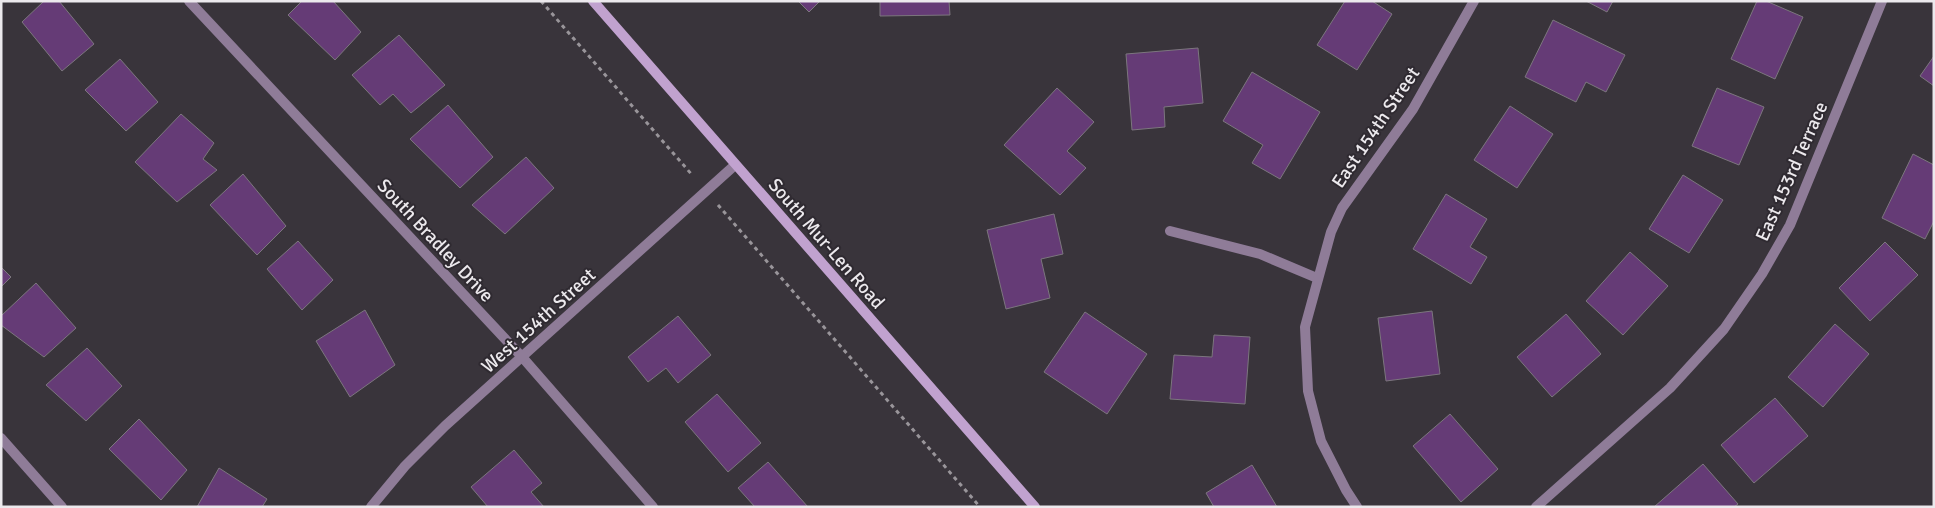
<svg xmlns="http://www.w3.org/2000/svg" width="1935" height="508" viewBox="0 0 1935 508" font-family="Signika,sans-serif">
<rect width="100%" height="100%" fill="#39343b"/>
<!-- building -->
<g fill="#653b76" stroke="#7c767e">
<path d="M44,1H59L94,44L62,71L22,22Z"/>
<path d="M302,1H333L361,32L335,60L288,15Z"/>
<path d="M798,1H820L809,12Z"/>
<path d="M880,1H949L950,15L880,16Z"/>
<path d="M1345,1H1372L1392,14L1357,70L1317,45Z"/>
<path d="M1586,1H1613L1607,12Z"/>
<path d="M1757,1H1766L1803,17L1775,79L1731,59Z"/>
<path d="M1553,20L1625,55L1606,92L1586,82L1576,102L1525,77Z"/>
<path d="M399,35L445,85L411,113L393,94L380,105L352,75Z"/>
<path d="M1198,48L1203,103L1164,107L1165,127L1132,130L1126,54Z"/>
<path d="M1934,56V86L1920,76Z"/>
<path d="M120,59L158,102L126,131L85,90Z"/>
<path d="M1252,72L1320,112L1280,179L1252,163L1263,145L1223,121Z"/>
<path d="M1057,88L1094,122L1067,151L1086,168L1060,195L1004,145Z"/>
<path d="M1717,88L1764,107L1739,165L1692,146Z"/>
<path d="M448,105L493,157L460,188L410,139Z"/>
<path d="M1510,106L1553,134L1517,188L1474,160Z"/>
<path d="M181,114L214,143L203,159L217,170L177,202L135,162Z"/>
<path d="M1913,154L1934,165V221L1925,239L1882,218Z"/>
<path d="M526,157L554,188L505,234L472,205Z"/>
<path d="M243,174L286,226L257,255L210,205Z"/>
<path d="M1683,175L1723,200L1689,253L1649,229Z"/>
<path d="M1446,194L1487,219L1470,247L1487,257L1471,284L1413,249Z"/>
<path d="M1054,214L1063,254L1041,259L1050,298L1006,309L987,230Z"/>
<path d="M298,241L333,280L302,310L267,269Z"/>
<path d="M1885,242L1918,275L1870,321L1839,288Z"/>
<path d="M1630,252L1668,286L1623,335L1586,301Z"/>
<path d="M1,267L11,277L1,287Z"/>
<path d="M36,283L76,328L44,357L1,325V316Z"/>
<path d="M365,310L395,365L350,397L316,341Z"/>
<path d="M1432,311L1440,374L1386,381L1378,318Z"/>
<path d="M1085,312L1147,354L1107,414L1044,372Z"/>
<path d="M1566,314L1601,354L1552,397L1517,357Z"/>
<path d="M678,316L711,355L678,383L666,368L648,382L628,357Z"/>
<path d="M1835,324L1869,354L1823,407L1788,377Z"/>
<path d="M1214,335L1250,337L1245,404L1170,399L1174,355L1212,357Z"/>
<path d="M87,348L122,386L86,421L46,385Z"/>
<path d="M717,394L761,443L728,472L685,422Z"/>
<path d="M1775,398L1808,436L1754,483L1721,445Z"/>
<path d="M1450,414L1498,469L1461,502L1413,446Z"/>
<path d="M139,419L187,470L161,500L109,449Z"/>
<path d="M514,450L542,483L531,492L544,507H488L471,487Z"/>
<path d="M768,462L808,507H755L738,488Z"/>
<path d="M1703,464L1738,504L1734,507H1654Z"/>
<path d="M1252,465L1277,507H1214L1206,493Z"/>
<path d="M219,468L267,499L262,507H197Z"/>
</g>
<g fill="none" stroke-linecap="round" stroke-linejoin="round">
<!-- path -->
<g stroke="#99959a" stroke-width="3" stroke-dasharray="4 4" stroke-linecap="butt">
<path d="M541,1L693,176"/>
<path d="M718,205L980,507"/>
</g>
<!-- minor -->
<g stroke="#8f7c98" stroke-width="10">
<path d="M189,1L523,358L653,507"/>
<path d="M1170,231L1260,254L1317,278"/>
<path d="M1,438L62,507"/>
<path d="M371,507L405,466L445,426L735,165"/>
<path d="M1357,507L1346,490L1321,441L1308,391L1305,327L1331,232L1342,208L1413,109L1474,1"/>
<path d="M1536,507L1670,388L1724,329L1762,274L1790,225L1882,1"/>
</g>
<!-- secondary -->
<path stroke="#c1a2cf" stroke-width="10" d="M593,1L1035,507"/>
</g>
<g text-anchor="middle" stroke-width="4" stroke-linejoin="round" paint-order="stroke">
<!-- street labels -->
<g font-size="19" fill="#ece9ed" stroke="#2f2a31">
<text transform="translate(1375 127) rotate(-56)" y="7">East 154th Street</text>
<text transform="translate(1791 171) rotate(-66)" y="7">East 153rd Terrace</text>
<text transform="translate(436 240) rotate(47)" y="7">South Bradley Drive</text>
<text transform="translate(827 243) rotate(49)" y="7">South Mur-Len Road</text>
<text transform="translate(538 320) rotate(-42)" y="7">West 154th Street</text>
</g>
</g>
<!-- border -->
<rect width="1935" height="508" fill="none" stroke="#ece9ed" stroke-width="5"/>
</svg>
